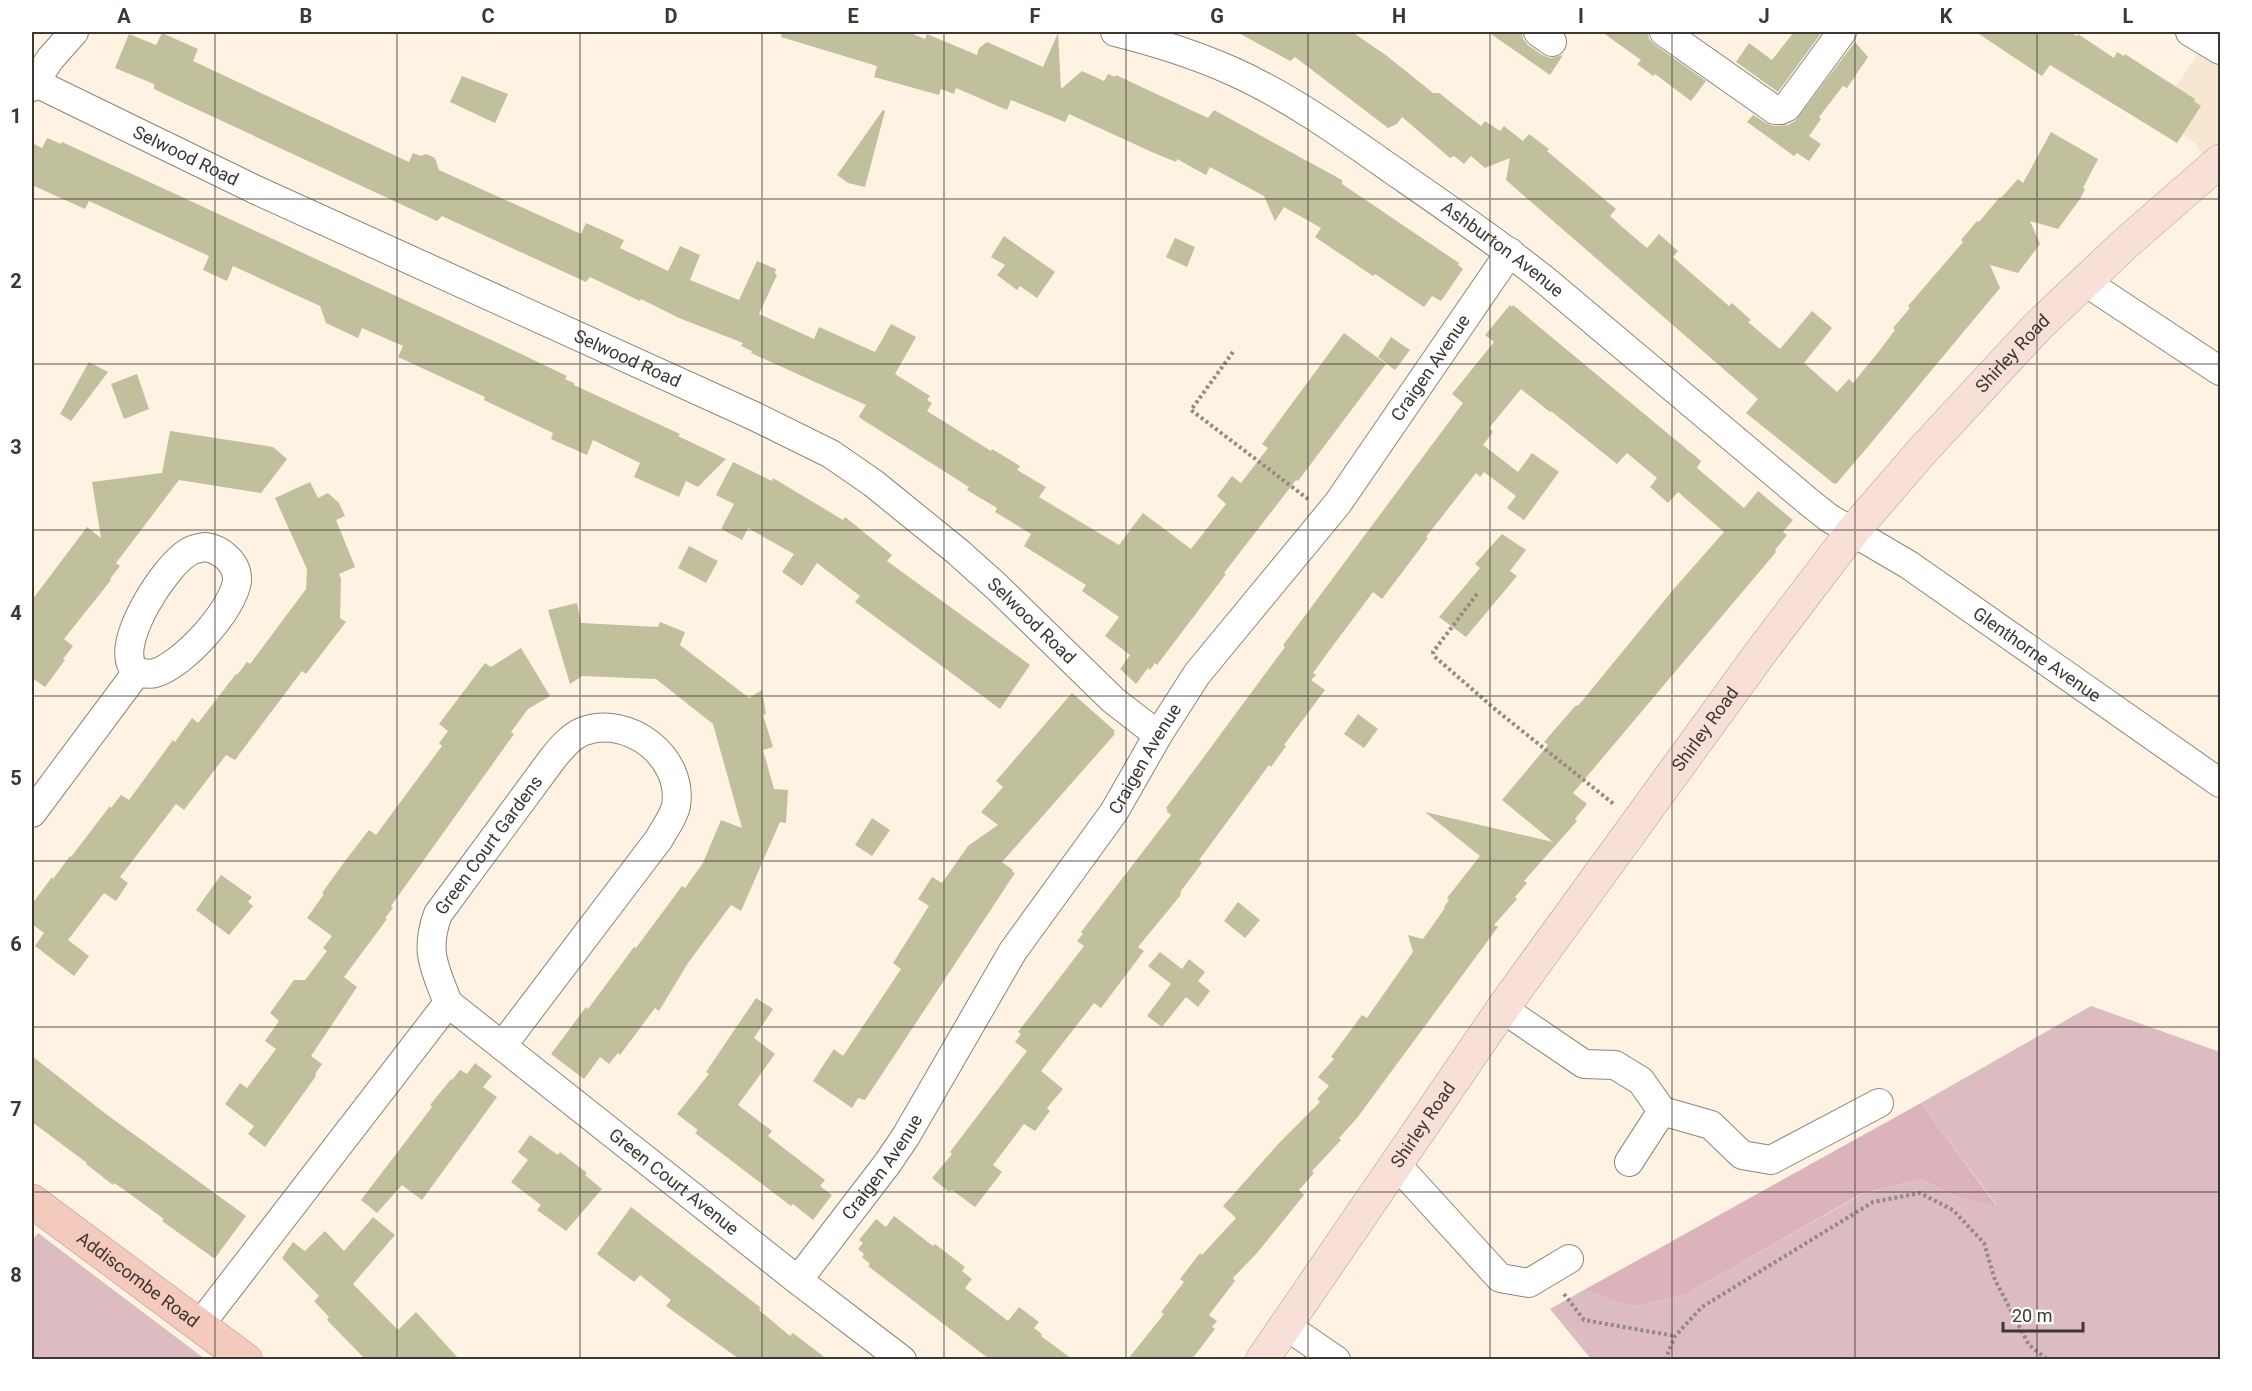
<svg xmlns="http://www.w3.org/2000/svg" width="2252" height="1391" viewBox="0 0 2252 1391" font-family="Roboto,sans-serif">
<rect width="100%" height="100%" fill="#fef2e3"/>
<!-- built -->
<path fill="#f7e6d1" d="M2213,32H2220V181L2195,143L2156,116Z"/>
<!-- green -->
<g fill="#dcbbc1">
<path d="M2091,1006L2220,1052V1359H1591L1550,1309L1584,1290L1631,1307L1685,1295L1862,1194L1921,1179L1960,1198L1996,1204L1921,1103Z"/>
<path d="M38,1233L205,1359H32V1241Z"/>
</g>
<!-- forest -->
<path fill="#dcb3ba" d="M1921,1103L1996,1205L1960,1198L1921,1179L1861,1194L1685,1295L1631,1307L1584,1290Z"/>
<!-- building -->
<g fill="#c0c09c">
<path d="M782,32H908L925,39L927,34L977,55L979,48L987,42L1043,67L1058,33L1061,89L1082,71L1104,81L1108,74L1115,77L1116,75L1208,118L1214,110L1342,180V184L1459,263L1458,265L1463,269L1441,301L1432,296L1424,307L1375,274L1373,276L1315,237L1321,228L1284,207L1275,221L1264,196L1210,167L1206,175L1177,159L1176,162L1154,153L1069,114L1065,122L1011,100L1007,110L956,88L954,94L941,89L939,95L874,77L877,66L781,37Z"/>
<path d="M1237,32H1352L1387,56L1433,93H1439L1481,126L1485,121L1500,131L1504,126L1523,141L1529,134L1549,149L1547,151L1616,209L1610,216L1628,232L1647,248L1659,234L1678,251L1673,257L1683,266L1729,306L1732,303L1751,320L1748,322L1780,349L1812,311L1832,328L1804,363L1837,392L1849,379L1853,383L1880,350L1895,330L1893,328L1910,308L1908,306L1963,242L1961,240L1977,221L1979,222L2000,197L2001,198L2018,179L2023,183L2051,132L2098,159L2083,188L2085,189L2080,199L2058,229L2030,221L2040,244L2018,273L1990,265L2000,288L1866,449L1836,484L1833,483L1746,413L1758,399L1506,180L1510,158L1485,168L1471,156L1464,164L1454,156L1450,158L1402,117L1397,124L1388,128L1295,57L1290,61Z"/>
<path d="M1488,32H1522L1523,39L1528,45L1542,55L1551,58L1563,55L1550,75Z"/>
<path d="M1602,32H1648L1649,39L1655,45L1706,81L1691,101L1655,74L1653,76L1637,64L1641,60Z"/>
<path d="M1794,32H1822L1778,92L1736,62L1749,43L1772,60Z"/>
<path d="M1976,32H2069L2077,36L2078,34L2114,58L2117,52L2124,56L2125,54L2195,99L2194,101L2201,106L2177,143L2050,65L2042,76Z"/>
<path d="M162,33L198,49L193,61L310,116L409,162L413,153L421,156L426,154L435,158L439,170L581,234L586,223L624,240L620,248L668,271L680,246L700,255L690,280L739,300L757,261L776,269L775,273L777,275L759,314L814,339L819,327L875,352L891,324L916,337L895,374L930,396L927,400L932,403L927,411L991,451L992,449L1020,466L1017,470L1046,487L1039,497L1119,545L1143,513L1191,549L1226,504L1217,496L1232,476L1241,483L1268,448L1262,444L1344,333L1386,364L1298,481L1296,480L1224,573L1226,574L1157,665L1155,663L1150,670L1148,668L1136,684L1120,669L1130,655L1105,636L1119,617L1082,591L1086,585L1024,546L1031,534L995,512L997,508L967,490L969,487L860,418L859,416L866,405L751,353L752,351L741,346L743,343L679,318L641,299L640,301L590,277L586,282L442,216L437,221L179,101L154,89V84L115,68L129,34L156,45Z"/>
<path d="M1855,42L1868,57L1847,88L1843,86L1819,117L1821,119L1809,136L1821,144L1809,161L1797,153L1794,156L1747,122L1753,115L1766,123L1774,126L1788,125L1795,121Z"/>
<path d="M462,76L508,94L495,123L450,102Z"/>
<path d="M883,110L885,111L865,187L848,183L837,175Z"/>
<path d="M47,138L61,144L62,142L145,180L500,344L567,376L565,379L574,383V385L680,434L678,436L726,459L698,487L686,481L679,497L634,477L640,463L593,440L587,455L551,439L553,433L484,400L485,397L398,357L403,346L362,328L358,338L326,323L320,306L233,266L227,281L203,270L209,256L89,201L85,209L32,185V143L42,148Z"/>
<path d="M1004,236L1055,272L1037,298L1020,286L1017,290L997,275L1005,265L991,257Z"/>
<path d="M1175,238L1195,247L1187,267L1166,257Z"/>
<path d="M1510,305L1512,307L1513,305L1701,461L1697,468L1744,508L1758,491L1793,520L1783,532L1787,535L1775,550L1776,552L1573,793L1587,804L1575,819L1577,821L1524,881L1527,883L1515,897L1517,899L1494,925L1498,927L1357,1118L1339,1138L1341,1140L1312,1171L1314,1173L1299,1190L1304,1195L1257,1253L1233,1278L1235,1281L1209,1315L1217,1321L1212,1327L1215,1329L1192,1359H1128L1164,1314L1161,1312L1184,1282L1180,1279L1200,1253L1202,1255L1236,1218L1223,1206L1280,1142L1320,1102L1317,1099L1329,1086L1318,1077L1334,1059L1331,1057L1362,1015L1367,1018L1413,952L1408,935L1423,939L1445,908L1444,907L1449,900L1447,898L1480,856L1425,812L1553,842L1502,800L1548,745L1544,742L1576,705L1578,706L1672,591L1724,532L1678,492L1668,503L1650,487L1657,478L1627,453L1617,464L1551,411L1550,412L1521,389L1489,428L1493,432L1483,445L1518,472L1532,453L1559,472L1524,520L1507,508L1516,496L1484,472L1480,477L1476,473L1426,537L1428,538L1382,599L1373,592L1329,651L1313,673L1316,675L1311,680L1325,690L1284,745L1286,746L1271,767L1269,765L1199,860L1202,863L1181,891L1180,896L1138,947L1144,951L1101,1008L1094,1003L1041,1071L1063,1089L1047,1108L1050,1111L1035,1131L1024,1124L993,1165L1002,1172L975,1207L952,1190L949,1192L932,1178L952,1154L950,1152L1027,1051L1015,1042L1021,1034L1018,1032L1084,946L1077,941L1083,934L1081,932L1171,815L1166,811L1168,810L1166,808L1285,647L1283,645L1298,625L1463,403L1452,394L1494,342L1485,335Z"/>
<path d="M1391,337L1410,350L1395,370L1378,357Z"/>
<path d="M89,362L108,372L71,421L60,414Z"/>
<path d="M137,374L149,409L124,419L111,384Z"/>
<path d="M170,431L273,447L287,459L261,493L179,480L116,563L120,566L110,579L111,580L64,639L73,646L63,659L65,660L45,687L32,678V600L87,527L101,538L92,482L162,473Z"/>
<path d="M733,462L772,481L773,478L843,520L845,517L892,555L887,561L1030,665L1000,709L855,602L860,596L817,563L802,586L782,572L794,554L748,528L742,540L721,529L734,504L716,495Z"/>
<path d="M310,482L318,498L328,493L339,503L345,516L336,520L355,567L339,574L341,579L340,618L346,622L306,674L302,671L235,760L226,755L184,810L176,804L120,877L128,883L116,901L104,893L68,940L89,956L74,976L35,946L44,933L32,924V904L52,877L53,879L70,856L71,857L110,806L111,808L121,795L129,800L173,740L175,742L192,718L198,723L236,674L237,675L247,662L250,664L306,589L307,569L275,498Z"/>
<path d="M1502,534L1526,550L1510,571L1517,576L1466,637L1439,617L1480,568L1475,564Z"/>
<path d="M689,546L718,561L706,583L678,568Z"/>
<path d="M577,603L581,623L658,627L660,622L685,632L680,645L749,698L762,690L766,714L763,715L773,747L763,750L774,789L788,790L786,823L780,822L741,911L731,905L688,963L659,1011L655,1008L620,1055L618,1053L609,1064L600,1057L584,1079L551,1054L586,1007L588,1009L634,947L636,948L682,886L685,888L703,863L721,820L742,828L713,724L656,679L582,676L570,684L548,610Z"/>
<path d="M521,648L550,696L528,709L511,732L514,734L391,906L393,908L385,918L387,919L344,977L357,987L311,1056L322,1064L315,1074L316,1076L265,1147L248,1134L254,1126L225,1104L240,1083L247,1088L276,1049L265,1041L279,1021L270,1013L294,980H305L327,951L323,948L332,936L307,918L324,894L322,893L345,861L369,830L376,835L442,746L439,743L448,731L439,724L485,663L491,667Z"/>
<path d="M1072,693L1115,731L1113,733L1115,734L1002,862L1013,870L1012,872L1015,873L865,1100L858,1098L852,1108L813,1081L834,1049L843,1056L901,969L893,963L929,906L918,899L932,877L942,883L968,846L998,825L981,812L1003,787L996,781Z"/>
<path d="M1358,714L1378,729L1364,748L1344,734Z"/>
<path d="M872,818L890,830L872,856L855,845Z"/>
<path d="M221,875L252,897L248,902L253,906L229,935L196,910Z"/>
<path d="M1238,902L1260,920L1245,938L1224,921Z"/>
<path d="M1160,952L1182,969L1189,959L1205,972L1198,981L1210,991L1198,1007L1186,997L1162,1027L1147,1016L1171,984L1148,966Z"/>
<path d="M756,998L773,1009L754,1038L775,1054L738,1105L772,1131L768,1136L825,1180L820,1186L832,1195L813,1220L793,1204L791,1206L695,1133L698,1130L677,1114L709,1074L706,1072Z"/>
<path d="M32,1056L106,1114L246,1216L215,1258L212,1257L162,1221L164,1219L126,1191L114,1183L113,1185L86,1164L87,1163L32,1122Z"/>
<path d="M475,1063L492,1076L483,1087L497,1097L422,1200L402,1185L377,1213L361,1200L432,1107L430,1105L451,1079L452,1080L460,1070L467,1074Z"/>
<path d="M530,1135L558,1155L560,1152L587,1173L585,1175L602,1189L566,1231L537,1210L541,1205L511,1182L528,1160L518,1152Z"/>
<path d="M631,1207L761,1308L759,1310L790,1336L793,1333L827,1359H739L666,1306L671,1300L640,1275L634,1282L597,1254Z"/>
<path d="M894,1216L933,1246L935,1244L965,1267L962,1271L972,1279L965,1288L1008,1321L1019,1307L1039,1322L1034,1328L1042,1334L1041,1336L1072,1359H989L868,1266L870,1264L862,1257L864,1254L858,1249L863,1243L859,1240L876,1219L886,1227Z"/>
<path d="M373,1217L395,1235L353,1284L398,1330L416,1312L459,1359H365L327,1320L329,1317L314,1301L319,1296L282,1258L293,1242L305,1251L325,1231L344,1251Z"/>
</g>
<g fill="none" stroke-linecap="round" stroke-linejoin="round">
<!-- minor casing -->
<g stroke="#8f8577" stroke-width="30">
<g id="minor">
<path id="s1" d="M1115,32C1155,42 1194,54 1232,71C1288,96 1340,133 1391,169C1443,205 1496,241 1546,281L1810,503L1829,518L1909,565L2220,783"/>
<path d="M1538,32L1552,42"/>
<path d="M1664,32L1775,110H1781L1787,107L1842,32"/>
<path d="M2190,32L2220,50"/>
<path id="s2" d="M32,81L256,190L754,416L831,454L873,483L958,552L997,587L1113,700L1158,735"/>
<path d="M32,87L50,59L74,32"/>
<path d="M2084,281L2220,371"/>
<path d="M205,547C221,549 238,563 237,581C233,610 183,665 155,673C148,675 143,673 137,672C135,669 132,667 131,664C120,636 164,568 187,553C192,549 199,548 205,547Z"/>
<path d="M32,813L137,672"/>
<path id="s3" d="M448,1003C435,968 424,952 438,914L553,758C562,747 571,736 584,731C629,715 684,757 676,806C673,818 665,828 659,839L502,1046"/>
<path id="s4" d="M448,1003L795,1278L902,1360"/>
<path d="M1503,1009L1584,1064L1615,1065L1641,1081L1662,1111L1711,1125L1742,1155L1771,1160L1879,1103"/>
<path d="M1629,1162L1662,1111"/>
<path d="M1396,1164L1500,1278L1529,1283L1569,1259"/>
<path id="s5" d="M798,1280L887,1164L906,1136L1013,951L1114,812L1158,735L1197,674L1338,503L1510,252"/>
<path d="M1285,1325L1336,1360"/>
<path d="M199,1326L448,1003"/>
</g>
</g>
<!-- major casing -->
<g stroke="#b3978b" stroke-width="34">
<g id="major">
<path id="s6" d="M1262,1360L1505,1005L1764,648L1853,531L1923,450L2038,326L2126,243L2220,161"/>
</g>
</g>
<!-- highway casing -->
<g stroke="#b3978b" stroke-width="34">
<g id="highway">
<path id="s7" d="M32,1201L246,1360"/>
</g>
</g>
<!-- path -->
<g stroke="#938b81" stroke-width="4" stroke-dasharray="3 3" stroke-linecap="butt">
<path d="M1233,352L1191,410L1308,499"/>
<path d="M1477,594L1433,652L1434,656L1496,710L1615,805"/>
<path d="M1564,1294L1584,1320L1675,1336"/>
<path d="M1665,1360L1675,1336L1702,1307L1873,1202L1920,1193L1953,1210L1984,1243L1995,1280L2029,1345L2048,1360"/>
</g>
<!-- minor -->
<use href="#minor" stroke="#fff" stroke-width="28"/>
<!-- major -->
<use href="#major" stroke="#f8dfd7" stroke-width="33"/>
<!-- highway -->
<use href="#highway" stroke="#f3cabc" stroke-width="33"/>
</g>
<!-- grid -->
<path fill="none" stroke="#3c3731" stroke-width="1.5" stroke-opacity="0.55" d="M215,32V1360M397,32V1360M580,32V1360M762,32V1360M944,32V1360M1126,32V1360M1308,32V1360M1490,32V1360M1672,32V1360M1855,32V1360M2037,32V1360M32,199H2220M32,364H2220M32,530H2220M32,696H2220M32,861H2220M32,1027H2220M32,1192H2220"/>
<g text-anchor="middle" stroke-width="6" stroke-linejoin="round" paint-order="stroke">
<!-- street labels -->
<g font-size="18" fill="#3c3731" stroke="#fff">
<text dy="6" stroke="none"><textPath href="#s2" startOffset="171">Selwood Road</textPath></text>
<text dy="6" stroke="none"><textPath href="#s1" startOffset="448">Ashburton Avenue</textPath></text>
<text dy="6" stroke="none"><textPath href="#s6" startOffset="1257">Shirley Road</textPath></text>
<text dy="6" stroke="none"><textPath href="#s2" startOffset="657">Selwood Road</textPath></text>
<text dy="6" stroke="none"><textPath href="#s5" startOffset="1112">Craigen Avenue</textPath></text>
<text dy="6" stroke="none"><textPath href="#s2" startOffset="1143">Selwood Road</textPath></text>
<text dy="6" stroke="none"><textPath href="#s1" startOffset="1120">Glenthorne Avenue</textPath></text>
<text dy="6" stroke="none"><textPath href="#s6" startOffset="771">Shirley Road</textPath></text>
<text dy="6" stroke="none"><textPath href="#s5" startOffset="627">Craigen Avenue</textPath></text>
<text dy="6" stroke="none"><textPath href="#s3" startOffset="178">Green Court Gardens</textPath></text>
<text dy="6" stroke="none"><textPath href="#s6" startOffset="285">Shirley Road</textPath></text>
<text dy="6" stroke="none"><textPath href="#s5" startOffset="141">Craigen Avenue</textPath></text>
<text dy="6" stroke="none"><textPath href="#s4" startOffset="288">Green Court Avenue</textPath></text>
<text dy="6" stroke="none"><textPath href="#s7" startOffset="132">Addiscombe Road</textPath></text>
</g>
</g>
<!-- border -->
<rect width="2252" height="1391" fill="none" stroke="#ffffff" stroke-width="66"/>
<!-- scale -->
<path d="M2003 1322v9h80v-9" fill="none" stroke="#3c3731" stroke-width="3"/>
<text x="2012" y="1322" font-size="18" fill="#3c3731" stroke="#ffffff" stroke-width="4.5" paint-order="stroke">20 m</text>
<rect x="33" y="33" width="2186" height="1325" fill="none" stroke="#3c3731" stroke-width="2"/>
<g font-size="20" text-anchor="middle" font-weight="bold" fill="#3c3731">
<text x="124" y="23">A</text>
<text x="306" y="23">B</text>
<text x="488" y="23">C</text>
<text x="671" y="23">D</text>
<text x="853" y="23">E</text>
<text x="1035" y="23">F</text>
<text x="1217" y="23">G</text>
<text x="1399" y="23">H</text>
<text x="1581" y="23">I</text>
<text x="1764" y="23">J</text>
<text x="1946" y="23">K</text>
<text x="2128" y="23">L</text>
<text x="16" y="123">1</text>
<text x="16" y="288">2</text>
<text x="16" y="454">3</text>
<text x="16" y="620">4</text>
<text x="16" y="785">5</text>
<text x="16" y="951">6</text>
<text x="16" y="1116">7</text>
<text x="16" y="1282">8</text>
</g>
</svg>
